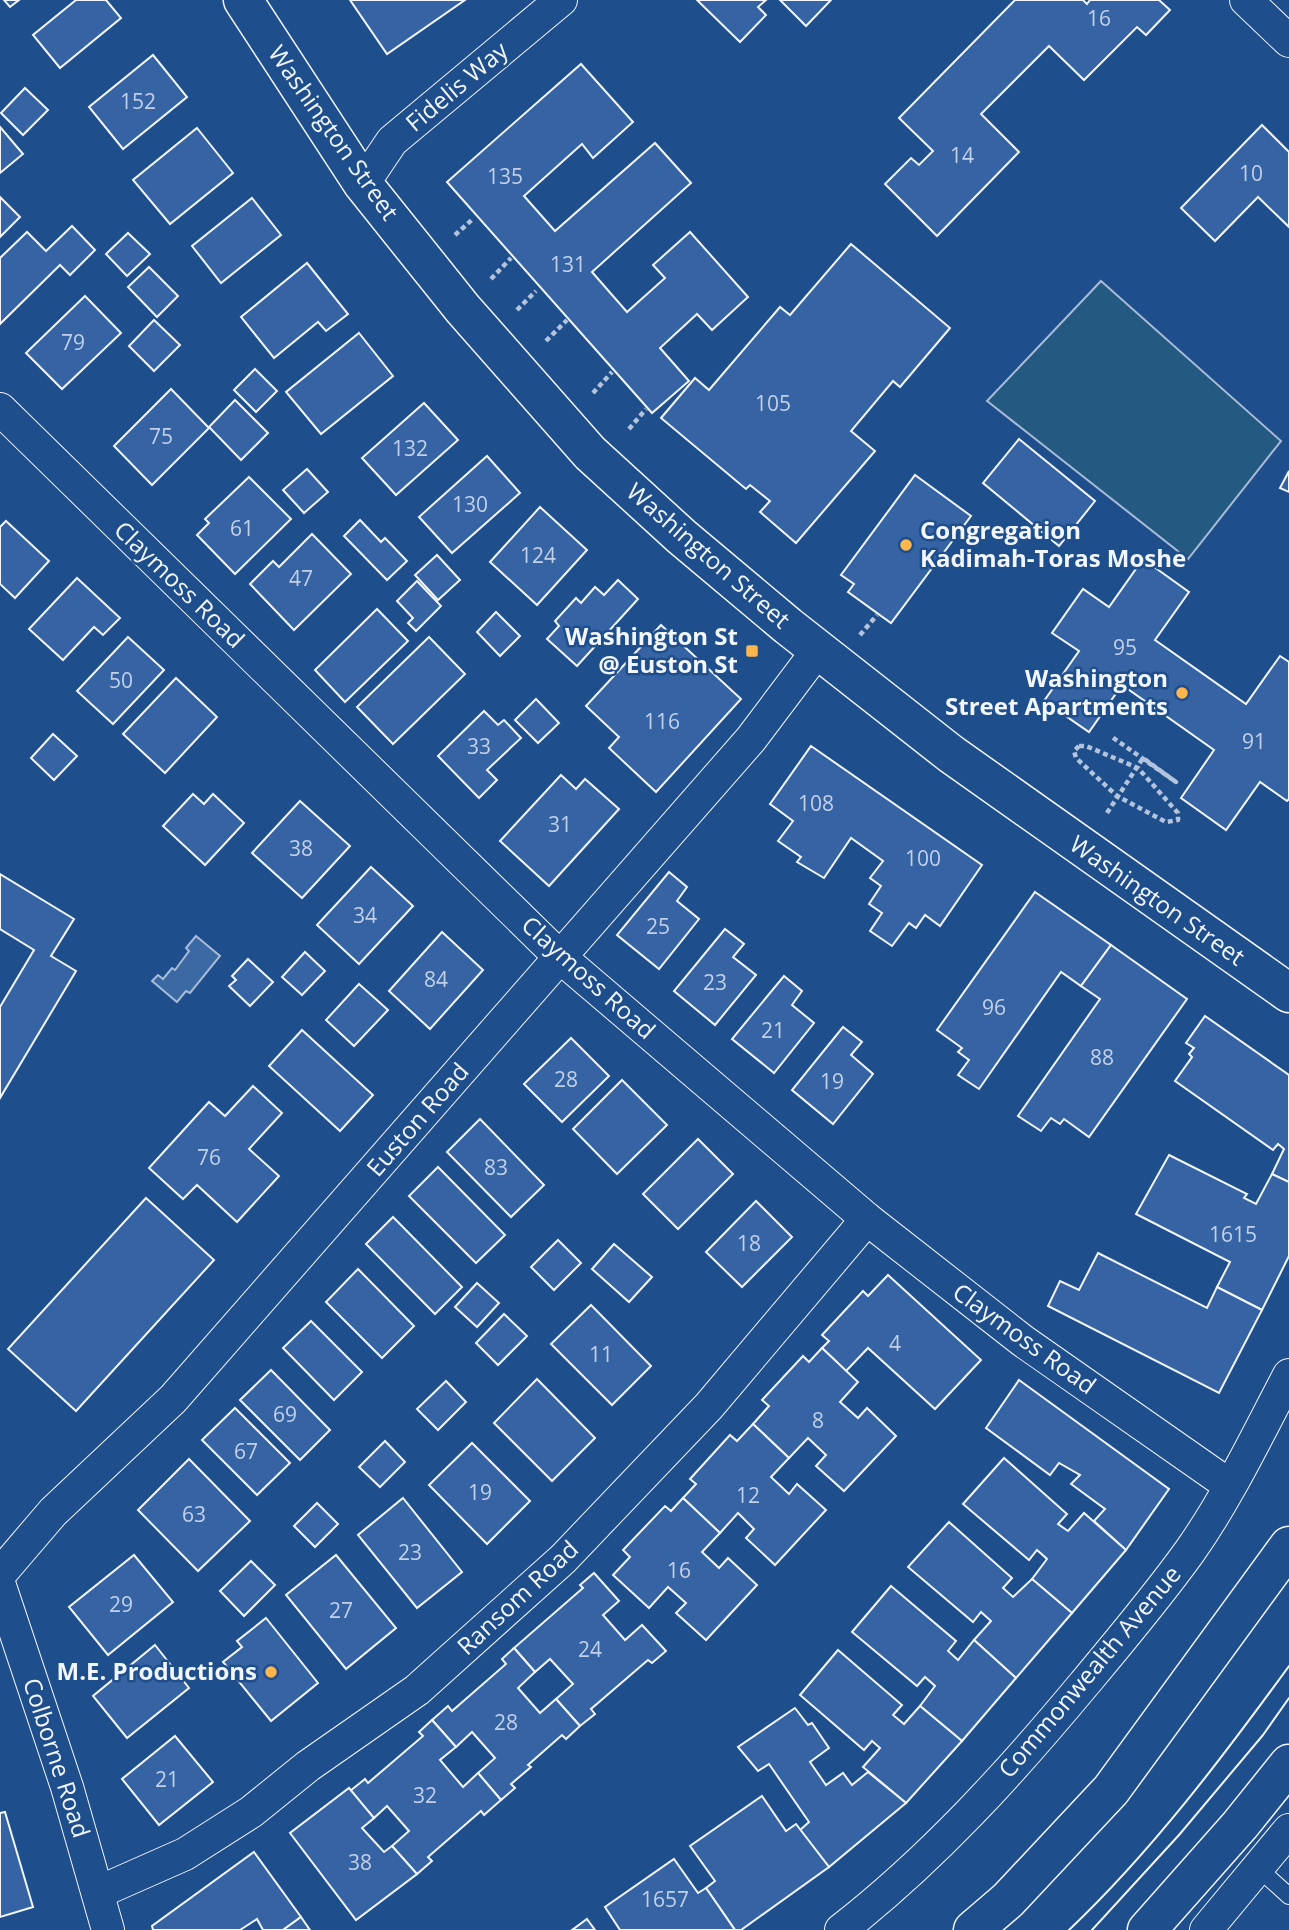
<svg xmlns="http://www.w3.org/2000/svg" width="1289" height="1930" viewBox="0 0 1289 1930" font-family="'Open Sans',sans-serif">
<rect width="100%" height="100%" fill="#1f4e8c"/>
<!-- green -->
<path fill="#245a82" stroke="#a8bbd7" stroke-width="2" d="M1101,281L1281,441L1188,559L987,401Z"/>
<!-- water -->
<path fill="#3b69a3" stroke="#a8bbd7" stroke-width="2" d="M196,936L220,956L190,993L186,991L177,1002L152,981L158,975L163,979L172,968L175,970L189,951L186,948Z"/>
<!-- building -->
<g fill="#3563a3" stroke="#f2f6ff" stroke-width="2">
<path d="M4,0H19L10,7Z"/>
<path d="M76,0H106L121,18L60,68L33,35Z"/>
<path d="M350,0H465L387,54Z"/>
<path d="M697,0H766L758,7L766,15L740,42Z"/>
<path d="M780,0H831L806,26Z"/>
<path d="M1015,0H1083L1087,4L1090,0H1159L1170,10L1146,35L1137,27L1084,80L1049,46L981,114L1019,152L937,236L885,184L911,158L919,165L933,151L899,118Z"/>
<path d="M153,55L187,97L123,149L89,107Z"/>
<path d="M581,64L633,122L593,158L582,144L524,196L555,231L655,143L691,183L592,272L627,312L665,278L653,265L690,232L748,297L712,330L697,314L660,348L689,381L652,413L447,182Z"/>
<path d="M25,88L48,110L23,135L1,113Z"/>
<path d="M1262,125L1289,152V227L1258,197L1215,241L1181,208Z"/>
<path d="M0,127L23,154L0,173Z"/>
<path d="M197,128L233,173L170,224L133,180Z"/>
<path d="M0,197L20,217L0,237Z"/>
<path d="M252,198L281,235L221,283L192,246Z"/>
<path d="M72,226L95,250L70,275L60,265L0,324V258L27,232L46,251Z"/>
<path d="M128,233L150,254L127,276L106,254Z"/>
<path d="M851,244L950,328L900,387L893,381L851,431L875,451L796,543L760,512L770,501L750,485L746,489L661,418L695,378L709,390L780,307L790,315Z"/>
<path d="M307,263L348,314L326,331L318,322L274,358L241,317Z"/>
<path d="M149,267L178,296L157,317L128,287Z"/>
<path d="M85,296L121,333L62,389L26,353Z"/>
<path d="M154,320L180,345L154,371L129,346Z"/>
<path d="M359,333L393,376L321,434L286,392Z"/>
<path d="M255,369L277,391L256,412L234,390Z"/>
<path d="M171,389L209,428L152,485L114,446Z"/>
<path d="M235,400L268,433L241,460L209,427Z"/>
<path d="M424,403L458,440L396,495L362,458Z"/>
<path d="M1019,439L1095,501L1059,546L983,483Z"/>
<path d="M487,456L520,493L452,553L419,517Z"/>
<path d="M307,469L328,492L304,513L283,490Z"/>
<path d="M1289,471V492L1280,488Z"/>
<path d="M915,475L971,516L891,623L848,592L854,584L841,575Z"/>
<path d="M249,477L291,519L235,574L197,535L209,523L205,519Z"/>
<path d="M540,507L587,550L537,605L490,562Z"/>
<path d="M360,520L381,542L385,538L407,561L387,580L344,536Z"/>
<path d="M6,521L49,561L15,598L0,584V527Z"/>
<path d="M312,534L351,574L294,630L250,584L273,561L279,567Z"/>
<path d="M437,555L460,580L438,600L415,575Z"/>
<path d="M1143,559L1189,592L1155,640L1246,704L1280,656L1289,662V799L1287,801L1260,782L1226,830L1181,798L1214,750L1122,685L1089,732L1044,701L1079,651L1052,633L1083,589L1109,607Z"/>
<path d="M77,578L120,618L103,635L94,627L63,660L29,629Z"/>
<path d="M618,580L638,599L577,666L547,639L559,626L555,621L576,598L581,603L595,587L604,595Z"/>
<path d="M417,581L441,606L416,631L408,623L413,618L397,601Z"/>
<path d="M377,609L408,641L345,702L315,670Z"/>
<path d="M496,612L520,636L500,656L477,632Z"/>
<path d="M661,625L741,699L656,792L609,748L619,737L586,706Z"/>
<path d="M128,637L164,670L113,724L77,691Z"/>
<path d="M429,637L465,674L393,744L357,707Z"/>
<path d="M176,678L217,717L165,773L123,734Z"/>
<path d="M536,699L559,723L538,743L515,720Z"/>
<path d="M484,711L498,725L504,720L521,738L487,770L497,780L479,798L438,756Z"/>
<path d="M53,734L77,756L54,780L31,758Z"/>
<path d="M811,746L982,865L940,926L925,915L916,928L909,923L892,946L870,931L882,913L869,904L881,886L870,878L883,861L851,838L824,878L797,862L801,857L778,841L793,821L770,804Z"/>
<path d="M561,775L576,789L585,779L619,809L549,886L500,841Z"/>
<path d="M193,794L204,804L213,794L244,823L205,865L163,826Z"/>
<path d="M300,801L350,846L302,898L252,853Z"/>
<path d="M371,867L413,906L359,964L317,925Z"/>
<path d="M669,872L687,887L677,901L699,919L659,969L617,935Z"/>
<path d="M0,874L74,919L51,956L76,971L0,1098V1007L34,950L0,929Z"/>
<path d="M1035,892L1111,945L1081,986L1061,972L979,1089L958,1075L969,1060L958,1052L962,1048L937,1030Z"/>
<path d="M725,929L744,944L733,957L756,975L715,1025L674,991Z"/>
<path d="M442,932L483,970L430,1029L389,991Z"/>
<path d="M1111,945L1187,999L1089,1137L1064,1119L1060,1124L1051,1118L1041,1131L1018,1116L1100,999L1081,986Z"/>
<path d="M305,952L325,971L302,995L282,977Z"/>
<path d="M248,959L273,982L250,1006L229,986L236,980L232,976Z"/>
<path d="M784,976L802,991L792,1005L814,1023L774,1073L732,1039Z"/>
<path d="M359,984L388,1010L354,1046L326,1020Z"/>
<path d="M1205,1016L1289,1075V1182L1272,1174L1284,1149L1278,1144L1273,1150L1175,1081L1192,1057L1189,1054L1194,1048L1186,1043Z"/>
<path d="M843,1027L862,1042L851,1055L873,1074L833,1124L792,1090Z"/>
<path d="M302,1030L373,1095L340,1131L269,1066Z"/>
<path d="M571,1038L609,1076L562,1122L524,1084Z"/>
<path d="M622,1080L667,1125L617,1174L573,1129Z"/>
<path d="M253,1086L282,1113L249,1149L279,1176L237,1222L197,1185L183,1199L149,1168L209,1102L225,1116Z"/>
<path d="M480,1119L544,1185L511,1217L447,1152Z"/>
<path d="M698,1139L733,1174L678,1229L643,1194Z"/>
<path d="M1169,1155L1247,1194L1244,1198L1256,1204L1272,1174L1289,1182V1256L1262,1310L1217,1287L1230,1262L1136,1214Z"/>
<path d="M438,1167L505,1235L476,1263L409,1196Z"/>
<path d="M146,1198L214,1260L76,1411L8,1349Z"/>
<path d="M756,1201L792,1237L742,1287L706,1252Z"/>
<path d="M393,1217L462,1287L435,1314L366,1244Z"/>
<path d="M558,1240L581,1263L554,1290L531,1267Z"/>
<path d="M614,1244L652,1277L629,1302L592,1269Z"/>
<path d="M1098,1253L1207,1308L1217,1287L1262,1310L1219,1393L1048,1306L1060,1281L1079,1290Z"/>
<path d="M358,1269L414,1326L382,1358L326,1302Z"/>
<path d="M888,1275L981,1360L935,1409L868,1348L846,1371L822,1348L829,1341L822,1335L863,1291L868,1296Z"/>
<path d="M477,1283L499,1303L477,1327L455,1307Z"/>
<path d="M591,1305L651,1366L612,1405L551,1344Z"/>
<path d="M504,1314L527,1336L498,1365L476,1343Z"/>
<path d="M311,1321L362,1372L334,1400L283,1348Z"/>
<path d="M822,1348L858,1382L840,1402L858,1418L867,1408L896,1436L844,1491L816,1466L826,1455L808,1438L789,1458L753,1424L769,1406L762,1400L803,1356L809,1362Z"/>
<path d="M271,1370L330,1430L300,1460L240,1400Z"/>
<path d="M537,1379L595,1438L552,1481L494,1423Z"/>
<path d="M1019,1380L1169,1489L1126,1550L1094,1521L1105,1509L1071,1484L1080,1475L1059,1463L1050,1475L986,1428Z"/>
<path d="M446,1381L466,1402L438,1430L417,1409Z"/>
<path d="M235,1408L290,1463L257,1495L202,1440Z"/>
<path d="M753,1424L789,1458L771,1477L789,1494L797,1484L826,1510L775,1565L746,1538L754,1529L738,1513L720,1533L683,1498L696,1484L690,1479L730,1435L737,1441Z"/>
<path d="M385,1441L405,1462L380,1487L359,1467Z"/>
<path d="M472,1443L530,1501L487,1544L429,1485Z"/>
<path d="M1004,1458L1067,1514L1058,1524L1068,1531L1084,1513L1126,1550L1072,1613L1032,1579L1047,1559L1037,1550L1029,1560L963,1504Z"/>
<path d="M189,1459L250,1521L198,1571L138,1510Z"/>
<path d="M403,1498L462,1572L417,1608L358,1535Z"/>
<path d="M683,1498L720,1533L702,1552L719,1568L728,1558L757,1585L706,1640L676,1613L686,1603L668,1587L649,1608L613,1575L630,1557L623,1550L665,1506L671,1511Z"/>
<path d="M317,1503L338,1524L315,1547L294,1526Z"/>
<path d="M949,1522L1012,1578L1003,1588L1013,1597L1032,1579L1072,1613L1016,1678L974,1640L991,1621L981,1612L973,1622L908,1567Z"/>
<path d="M134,1555L173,1602L108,1655L69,1607Z"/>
<path d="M336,1555L396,1628L346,1669L286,1595Z"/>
<path d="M251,1561L275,1585L244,1616L220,1591Z"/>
<path d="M594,1573L619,1601L603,1615L625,1640L642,1625L666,1651L652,1663L648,1660L591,1709L595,1714L580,1726L556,1699L573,1684L550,1659L535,1672L514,1648L583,1588L580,1585Z"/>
<path d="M891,1586L956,1641L948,1651L958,1660L974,1640L1016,1678L962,1741L920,1706L935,1686L925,1677L917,1686L852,1632Z"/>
<path d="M266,1618L318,1683L271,1721L223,1662L242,1647L237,1641Z"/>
<path d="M155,1645L189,1688L127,1738L93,1696Z"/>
<path d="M514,1648L535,1672L518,1688L540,1713L556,1699L580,1726L566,1739L562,1735L528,1765L531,1767L511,1784L515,1788L501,1800L478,1773L495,1758L472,1732L456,1747L432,1720L448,1706L452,1711L506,1664L502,1659Z"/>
<path d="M838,1650L902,1705L893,1715L904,1724L920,1706L962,1741L906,1803L863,1767L880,1748L872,1741L864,1750L800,1695Z"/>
<path d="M795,1708L808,1725L812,1723L829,1748L810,1762L826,1785L843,1773L852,1785L868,1772L906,1803L829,1867L800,1830L809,1822L769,1764L758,1771L738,1747Z"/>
<path d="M432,1720L456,1747L440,1760L463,1787L478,1773L501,1800L484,1815L481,1811L428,1857L432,1861L417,1874L392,1846L409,1831L387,1806L374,1818L350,1791L365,1779L368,1783L423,1736L419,1732Z"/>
<path d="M175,1736L213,1782L159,1825L122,1779Z"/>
<path d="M349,1788L374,1818L362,1828L384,1852L392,1846L417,1874L356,1920L290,1833Z"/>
<path d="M762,1796L786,1831L796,1824L829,1867L741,1930H735L706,1888L715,1881L690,1846Z"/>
<path d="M5,1812L33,1907L0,1917V1813Z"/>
<path d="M254,1852L301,1917L283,1930H263L257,1919L240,1930H153L152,1926Z"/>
<path d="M674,1859L698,1893L706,1888L735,1930H620L605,1907Z"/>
<path d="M301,1917L310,1930H283Z"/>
<path d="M587,1919L595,1930H572Z"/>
</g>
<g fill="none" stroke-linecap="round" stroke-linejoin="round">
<!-- service casing -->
<g stroke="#f2f6ff" stroke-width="18">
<path id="service" d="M1258,1868L1289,1896"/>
</g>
<!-- minor casing -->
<g stroke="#f2f6ff" stroke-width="34">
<g id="minor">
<path d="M1246,0L1289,41"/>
<path d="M363,184L392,141L561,0"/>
<path d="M0,409L560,957L867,1219L1023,1341L1229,1485"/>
<path d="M0,1574L53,1512L173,1399L751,739L818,650"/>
<path d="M0,1586L67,1787L108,1930"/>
<path d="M99,1892L185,1854L251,1812L308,1766L417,1690L563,1559L709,1406L867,1219"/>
<path d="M841,1930C932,1859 1010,1773 1084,1684C1120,1641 1157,1597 1190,1551C1228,1497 1258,1434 1289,1375"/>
<path d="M1206,1930L1289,1830"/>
</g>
</g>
<!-- secondary casing -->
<g stroke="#f2f6ff" stroke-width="41">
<path id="secondary" d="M243,0L363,184L463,309L590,453L682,537L788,626L951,754L1289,993"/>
</g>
<!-- primary casing -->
<g stroke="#f2f6ff" stroke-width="41">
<g id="primary">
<path d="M973,1930L1008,1900L1111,1790L1289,1546"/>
<path d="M1147,1930L1240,1825L1289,1764"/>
</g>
</g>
<!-- path -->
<g stroke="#b3c4dc" stroke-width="4.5" stroke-dasharray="5 3.5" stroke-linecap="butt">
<path d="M455,235L474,218"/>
<path d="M491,279L511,258"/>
<path d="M517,310L536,291"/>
<path d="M546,341L567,320"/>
<path d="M593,393L612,372"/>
<path d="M629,429L646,409"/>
<path d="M860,635L877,615"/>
<path d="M1079,746H1086L1138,768L1178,813V820L1166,822L1117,796L1076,758L1074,751Z"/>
<path d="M1107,813L1143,758L1176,782L1112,737"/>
</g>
<!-- service -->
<use href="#service" stroke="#1f4e8c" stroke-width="16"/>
<!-- minor -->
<use href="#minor" stroke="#1f4e8c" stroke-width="32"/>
<!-- secondary -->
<use href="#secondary" stroke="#1f4e8c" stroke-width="38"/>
<!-- primary -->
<use href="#primary" stroke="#1f4e8c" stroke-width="38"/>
<!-- tram -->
<g stroke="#f2f6ff" stroke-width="2">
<path d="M1069,1930C1152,1851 1222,1758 1289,1666"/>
<path d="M1092,1930L1179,1835L1263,1735L1289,1698"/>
</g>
</g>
<!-- markers -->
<g fill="#ffb74d" stroke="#1f4e8c" stroke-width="2.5">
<circle cx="906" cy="545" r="7"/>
<rect x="745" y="644" width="14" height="14" rx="3.5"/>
<circle cx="1182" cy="693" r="7"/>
<circle cx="271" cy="1672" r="7"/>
</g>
<g text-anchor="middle" stroke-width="5" stroke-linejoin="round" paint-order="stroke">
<!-- number labels -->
<g font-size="21" fill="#c3d1e8">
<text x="1099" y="26">16</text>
<text x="138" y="109">152</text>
<text x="962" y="163">14</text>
<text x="1251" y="181">10</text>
<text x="505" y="184">135</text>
<text x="568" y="272">131</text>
<text x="73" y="350">79</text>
<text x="773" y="411">105</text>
<text x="161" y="444">75</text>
<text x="410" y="456">132</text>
<text x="470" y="512">130</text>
<text x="242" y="536">61</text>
<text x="538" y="563">124</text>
<text x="301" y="586">47</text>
<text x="1125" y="655">95</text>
<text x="121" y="688">50</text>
<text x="662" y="729">116</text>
<text x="1254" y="749">91</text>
<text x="479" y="754">33</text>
<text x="816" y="811">108</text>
<text x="560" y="832">31</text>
<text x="301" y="856">38</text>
<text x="923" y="866">100</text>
<text x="365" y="923">34</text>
<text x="658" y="934">25</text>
<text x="436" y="987">84</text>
<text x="715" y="990">23</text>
<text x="994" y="1015">96</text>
<text x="773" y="1038">21</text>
<text x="1102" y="1065">88</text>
<text x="566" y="1087">28</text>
<text x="832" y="1089">19</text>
<text x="209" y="1165">76</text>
<text x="496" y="1175">83</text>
<text x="1233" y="1242">1615</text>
<text x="749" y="1251">18</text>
<text x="895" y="1351">4</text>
<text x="601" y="1362">11</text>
<text x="285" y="1422">69</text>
<text x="818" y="1428">8</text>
<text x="246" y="1459">67</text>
<text x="480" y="1500">19</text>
<text x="748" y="1503">12</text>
<text x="194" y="1522">63</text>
<text x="410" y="1560">23</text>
<text x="679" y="1578">16</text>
<text x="121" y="1612">29</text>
<text x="341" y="1618">27</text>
<text x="590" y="1657">24</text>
<text x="506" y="1730">28</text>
<text x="167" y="1787">21</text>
<text x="425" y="1803">32</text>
<text x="360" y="1870">38</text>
<text x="665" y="1907">1657</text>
</g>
<!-- street labels -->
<g font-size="24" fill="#f2f6ff" stroke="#1f4e8c">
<text transform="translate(457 87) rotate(-40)" y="8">Fidelis Way</text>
<text transform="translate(333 133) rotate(55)" y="8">Washington Street</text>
<text transform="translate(708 556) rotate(41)" y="8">Washington Street</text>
<text transform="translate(179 585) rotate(44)" y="8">Claymoss Road</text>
<text transform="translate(1157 901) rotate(35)" y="8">Washington Street</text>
<text transform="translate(588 978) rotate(42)" y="8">Claymoss Road</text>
<text transform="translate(418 1120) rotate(-49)" y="8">Euston Road</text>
<text transform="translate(1024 1339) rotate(36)" y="8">Claymoss Road</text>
<text transform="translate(518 1598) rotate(-43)" y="8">Ransom Road</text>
<text transform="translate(1090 1672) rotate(-50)" y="8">Commonwealth Avenue</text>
<text transform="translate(56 1758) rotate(72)" y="8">Colborne Road</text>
</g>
<!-- poi labels -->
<g font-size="24" font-weight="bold" fill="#f2f6ff" stroke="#1f4e8c" text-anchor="end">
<text x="920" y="539" text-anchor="start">Congregation<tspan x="920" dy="28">Kadimah-Toras Moshe</tspan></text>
<text x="738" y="645">Washington St<tspan x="738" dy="28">@ Euston St</tspan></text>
<text x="1168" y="687">Washington<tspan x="1168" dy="28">Street Apartments</tspan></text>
<text x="257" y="1680">M.E. Productions</text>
</g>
</g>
</svg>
